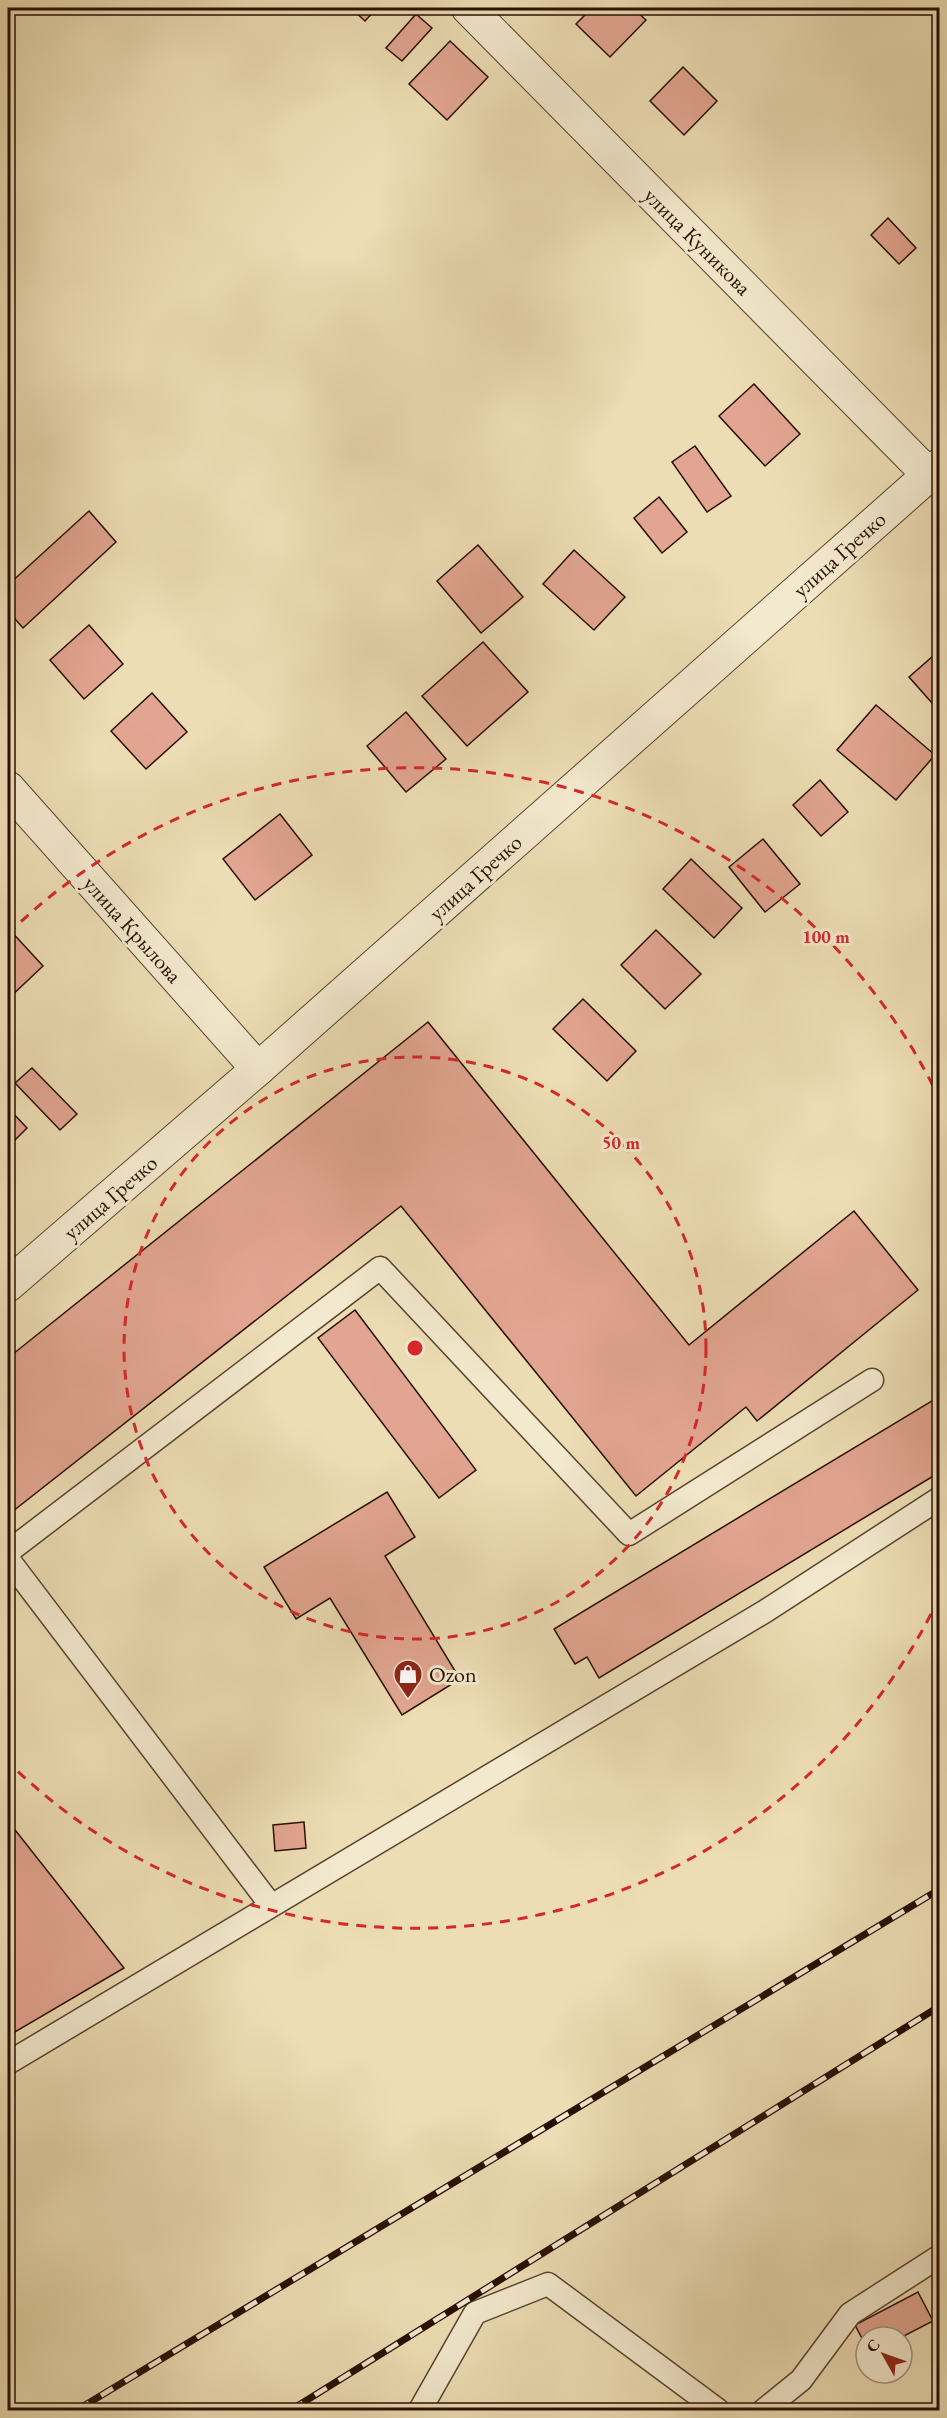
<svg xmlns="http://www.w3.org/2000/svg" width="947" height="2418" viewBox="0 0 947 2418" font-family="'EB Garamond',serif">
<rect width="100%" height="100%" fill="#edddb4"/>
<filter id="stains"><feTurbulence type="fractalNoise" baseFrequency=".00333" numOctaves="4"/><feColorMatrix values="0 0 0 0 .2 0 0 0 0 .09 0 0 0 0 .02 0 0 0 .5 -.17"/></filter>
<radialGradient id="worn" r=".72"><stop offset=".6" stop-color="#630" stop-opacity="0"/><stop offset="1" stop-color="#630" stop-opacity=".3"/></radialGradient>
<!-- building -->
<g fill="#e2a591" stroke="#280f03" stroke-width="1.5">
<path d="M351,8H377L365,21Z"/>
<path d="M592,8H633L646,20L610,57L576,24Z"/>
<path d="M416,14L432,28L402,61L386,48Z"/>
<path d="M450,41L488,77L447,120L409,84Z"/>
<path d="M683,67L717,101L684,135L650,101Z"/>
<path d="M888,218L916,248L899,264L871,235Z"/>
<path d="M754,384L800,434L765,466L719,416Z"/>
<path d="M695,446L731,496L707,512L672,462Z"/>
<path d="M659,497L687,532L662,553L634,518Z"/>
<path d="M89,511L116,542L23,628L8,611V585Z"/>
<path d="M478,545L523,597L481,633L437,581Z"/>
<path d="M574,550L625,597L594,630L543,584Z"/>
<path d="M89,625L123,664L84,699L50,660Z"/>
<path d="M483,642L528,692L467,746L422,696Z"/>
<path d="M940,650V712L909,677Z"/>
<path d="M152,693L187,732L146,769L111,731Z"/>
<path d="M876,705L935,755L896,800L837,750Z"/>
<path d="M406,712L446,759L406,792L367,746Z"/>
<path d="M820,780L848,812L821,836L793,805Z"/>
<path d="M280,814L312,855L255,900L223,859Z"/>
<path d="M763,839L800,884L765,912L729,867Z"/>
<path d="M691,859L742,908L714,938L663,889Z"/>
<path d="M8,928L43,966L8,999Z"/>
<path d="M656,930L701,974L665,1009L621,965Z"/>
<path d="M583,999L636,1051L607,1081L553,1029Z"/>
<path d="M428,1022L689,1345L854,1211L918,1290L757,1421L746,1407L636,1496L401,1206L8,1515V1358Z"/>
<path d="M32,1068L77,1114L60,1130L15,1083Z"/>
<path d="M8,1108L27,1128L8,1147Z"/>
<path d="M355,1310L476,1470L439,1498L318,1338Z"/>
<path d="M940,1396V1472L599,1678L587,1657L575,1664L554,1629Z"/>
<path d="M387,1492L415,1537L385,1556L460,1679L402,1715L330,1598L296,1619L264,1567Z"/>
<path d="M8,1821L124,1968L8,2036V1935L12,1932L8,1926Z"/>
<path d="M304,1822L306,1848L275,1851L273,1825Z"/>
<path d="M918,2292L933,2321L902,2337H866V2346L855,2325Z"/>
</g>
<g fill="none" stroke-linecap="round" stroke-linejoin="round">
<!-- service casing -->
<g stroke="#59422f" stroke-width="25">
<g id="service">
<path d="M8,1552L380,1268L629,1534L872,1380"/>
<path d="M8,1559L270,1904"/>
<path d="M8,2063L764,1612L940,1498"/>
<path d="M420,2410L475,2313L548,2284L718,2410"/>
<path d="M764,2410L801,2380L850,2314L940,2256"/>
</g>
</g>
<!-- minor casing -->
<g stroke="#59422f" stroke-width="35">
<g id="minor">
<path d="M468,8L928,474"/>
<path d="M8,788L258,1069"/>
<path d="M8,1285L258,1069L940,465"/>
</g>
</g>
<!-- service -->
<use href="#service" stroke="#f3e9ce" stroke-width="22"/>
<!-- minor -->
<use href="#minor" stroke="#f3e9ce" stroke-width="33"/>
<!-- rail casing -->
<g stroke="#280f03" stroke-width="7">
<g id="rail">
<path d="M77,2410L940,1889"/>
<path d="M291,2410L940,2006"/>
</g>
</g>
<!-- rail -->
<use href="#rail" stroke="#f3e9ce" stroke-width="4.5" stroke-dasharray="14" stroke-linecap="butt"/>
</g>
<!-- distance rings -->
<g fill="none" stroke="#d62828" stroke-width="3" stroke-dasharray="10 8">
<circle cx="415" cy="1348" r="291"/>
<path d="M939 1598A581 581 0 0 1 8 1762M8 934A581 581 0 0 1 939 1098"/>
</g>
<!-- icons -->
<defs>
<g id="shop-pin" transform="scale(1.5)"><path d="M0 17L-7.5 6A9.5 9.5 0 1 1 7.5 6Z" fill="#8f2418" stroke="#f3e9ce"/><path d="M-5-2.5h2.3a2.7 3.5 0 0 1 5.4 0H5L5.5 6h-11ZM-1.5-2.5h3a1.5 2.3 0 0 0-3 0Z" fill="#fff"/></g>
</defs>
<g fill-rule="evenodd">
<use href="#shop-pin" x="408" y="1674"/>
</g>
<g text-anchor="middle" stroke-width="6" stroke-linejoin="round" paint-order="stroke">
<!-- street labels -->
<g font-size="22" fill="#280f03" stroke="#f3e9ce">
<text transform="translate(698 241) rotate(45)" y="8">улица Куникова</text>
<text transform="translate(839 554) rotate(-42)" y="8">улица Гречко</text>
<text transform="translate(475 877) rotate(-42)" y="8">улица Гречко</text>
<text transform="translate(133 929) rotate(48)" y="8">улица Крылова</text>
<text transform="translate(110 1197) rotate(-41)" y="8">улица Гречко</text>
</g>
<!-- poi labels -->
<g font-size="22" fill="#280f03" stroke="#f3e9ce" text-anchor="start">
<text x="429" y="1682">Ozon</text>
</g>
</g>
<circle cx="415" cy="1348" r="9" fill="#d62828" stroke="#f3e9ce" stroke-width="3"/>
<g font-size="18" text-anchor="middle" font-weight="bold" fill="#d62828" stroke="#f3e9ce" stroke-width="6" stroke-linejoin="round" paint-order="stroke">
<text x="826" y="943">100 m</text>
<text x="621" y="1149">50 m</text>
</g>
<!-- margin -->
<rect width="947" height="2418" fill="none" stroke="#edddb4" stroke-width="30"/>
<rect x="9" y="9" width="929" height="2400" fill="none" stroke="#280f03" stroke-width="3"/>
<rect x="15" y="15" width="917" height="2388" fill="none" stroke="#280f03" stroke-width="1.5"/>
<!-- north arrow -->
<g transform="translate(884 2355) rotate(310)"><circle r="28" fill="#f3e9ce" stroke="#a2927d" stroke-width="1.5"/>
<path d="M0-4.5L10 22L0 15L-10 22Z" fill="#8f2418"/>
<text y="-9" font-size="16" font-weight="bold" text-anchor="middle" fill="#280f03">С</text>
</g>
<rect width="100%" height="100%" filter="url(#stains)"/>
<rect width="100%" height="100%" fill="url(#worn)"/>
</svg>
